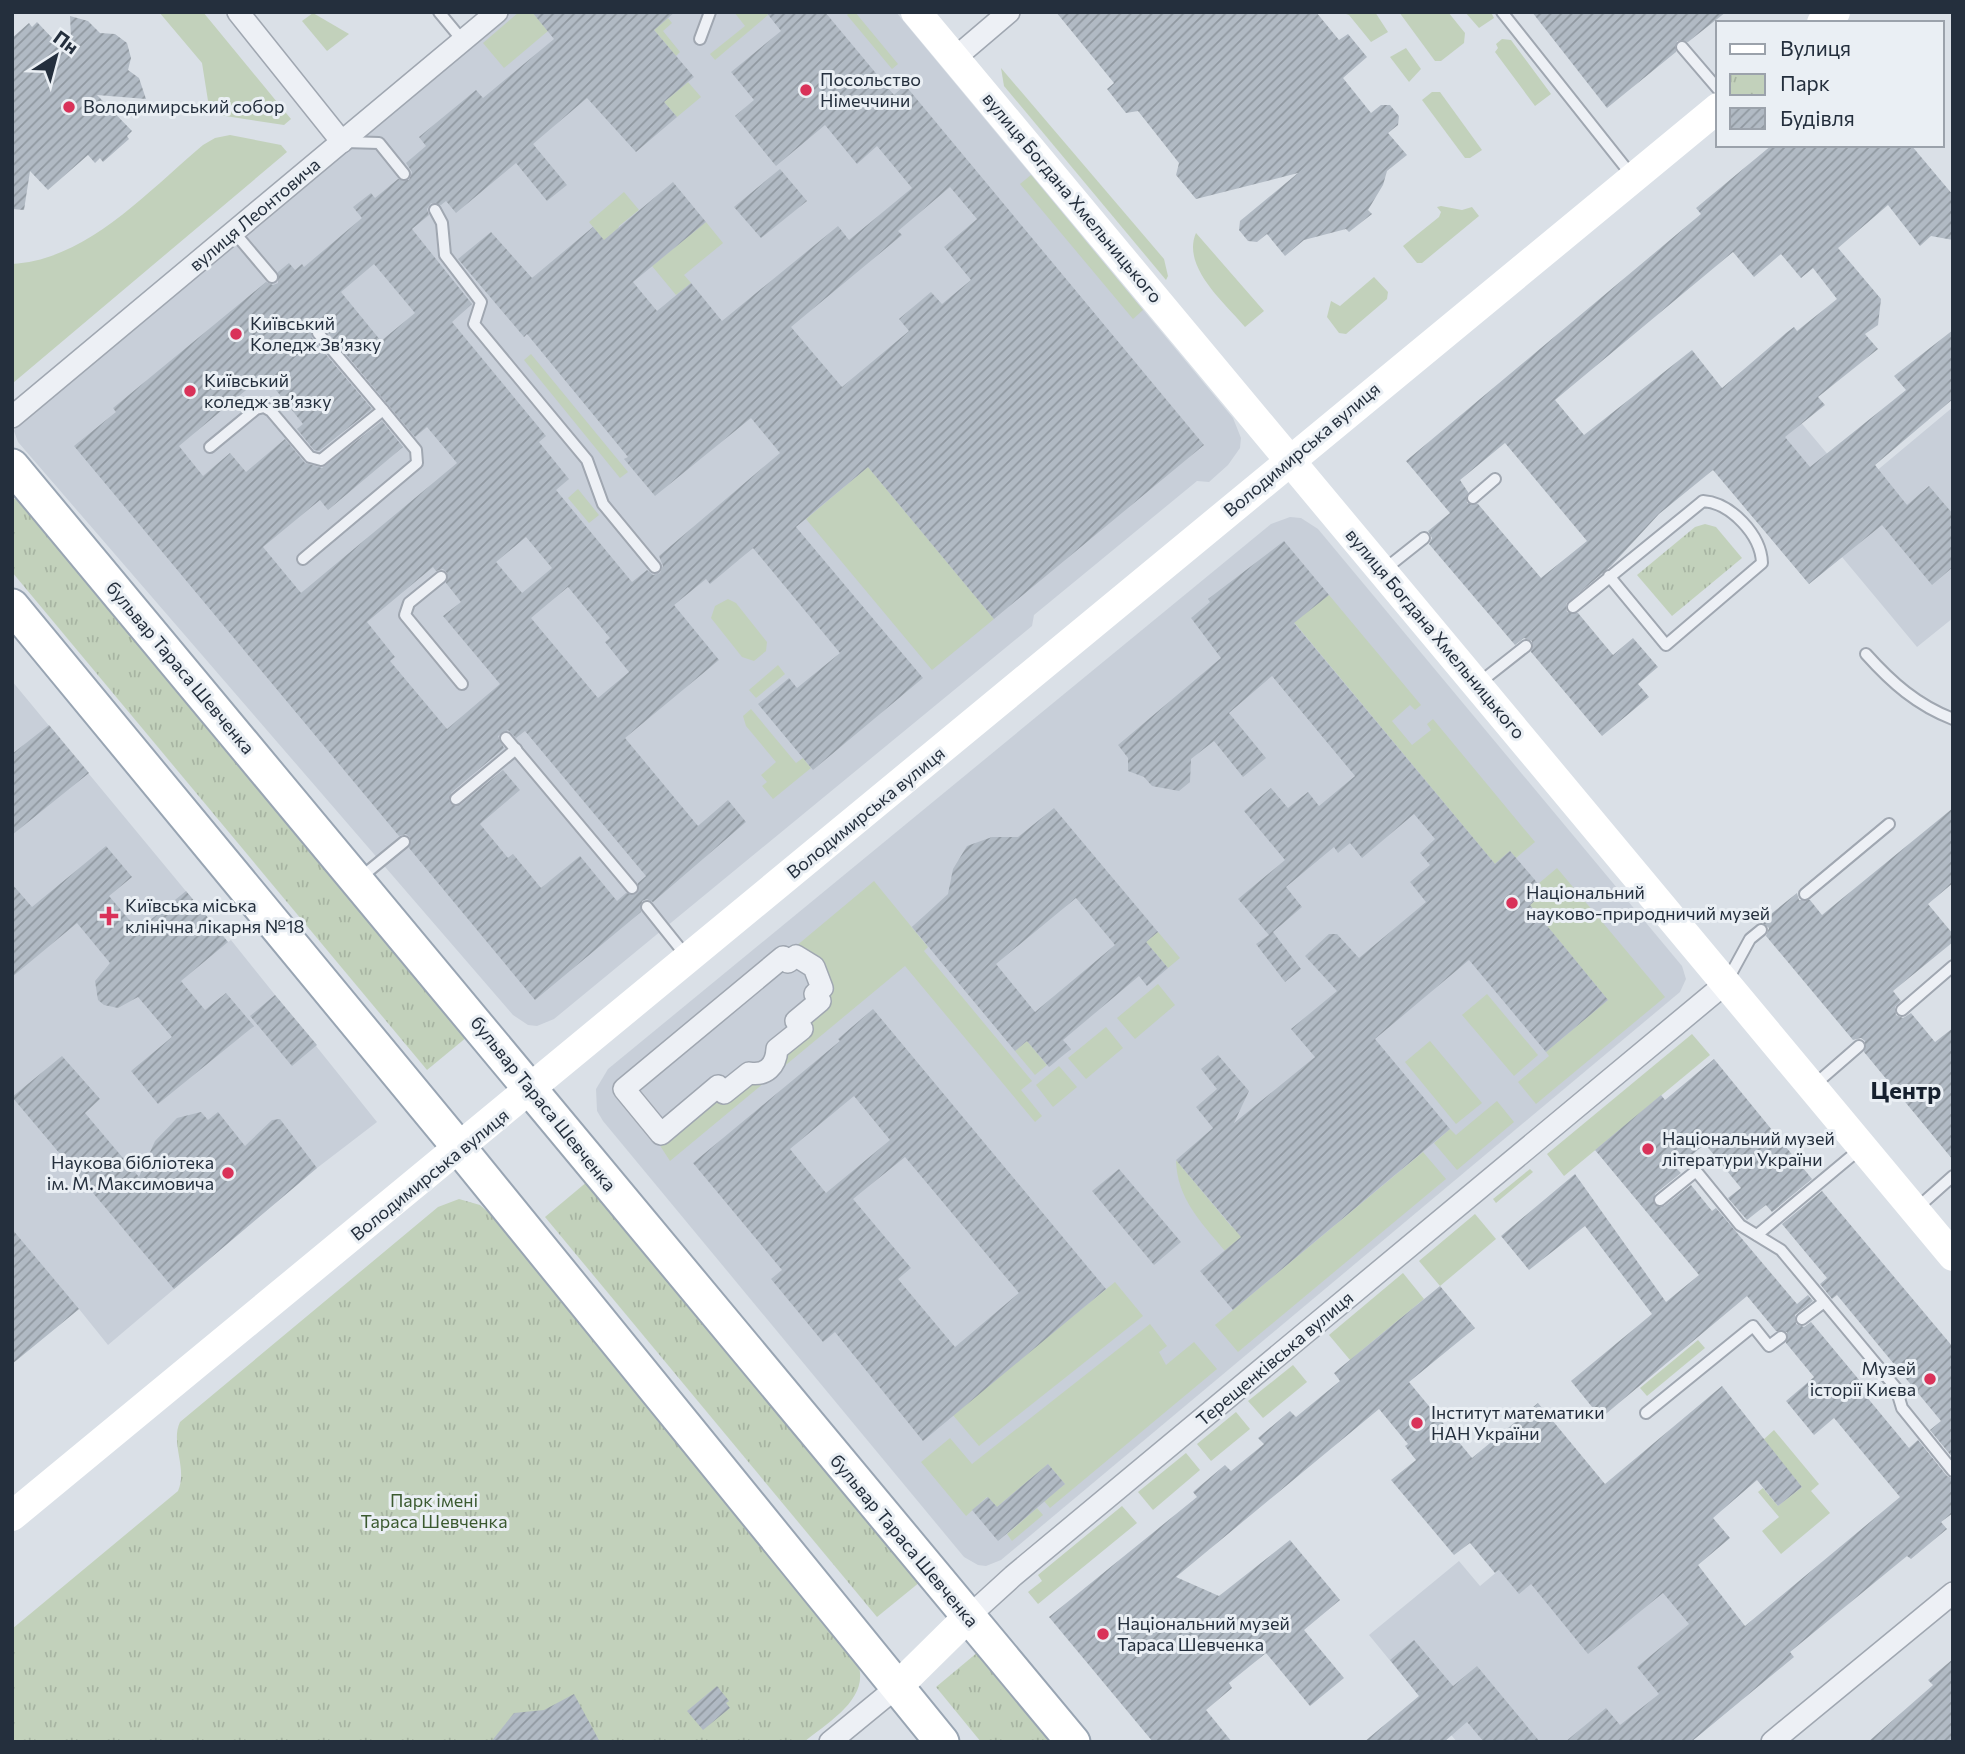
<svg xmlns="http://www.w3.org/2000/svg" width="1965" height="1754" viewBox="0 0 1965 1754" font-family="Commissioner,sans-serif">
<defs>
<pattern id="park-tufts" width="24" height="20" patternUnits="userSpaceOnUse" patternTransform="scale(1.75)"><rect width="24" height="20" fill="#c2d1bb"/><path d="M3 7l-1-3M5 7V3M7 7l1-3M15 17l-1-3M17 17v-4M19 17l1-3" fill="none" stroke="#a7b4a2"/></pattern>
<pattern id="building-hatch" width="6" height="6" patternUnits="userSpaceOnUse" patternTransform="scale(1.75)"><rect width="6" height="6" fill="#b1bac4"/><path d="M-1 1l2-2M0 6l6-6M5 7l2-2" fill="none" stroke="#9098a0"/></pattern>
</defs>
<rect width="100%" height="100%" fill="#dae0e7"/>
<!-- built -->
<g fill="#c8cfd9">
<path d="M505,12H896L1233,418L1241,438L1240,448L1228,465L1209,482L1197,481L1034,615L1032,626L554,1019L537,1026L528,1025L513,1015L18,442L14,431L16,426Z"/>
<path d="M1953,407V618L1917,647L1842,557L1809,584L1718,475L1793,413L1856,488Z"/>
<path d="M1290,517L1301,518L1318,529L1682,966L1686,979L1680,992L1001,1560L986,1566L978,1565L964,1557L603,1121L597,1111L596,1089L608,1069L1271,524Z"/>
<path d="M12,681L228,942L231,940L377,1122L317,1168L108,1345L79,1309L12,1364Z"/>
<path d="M1577,1505L1759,1685L1691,1742H1457L1369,1635L1459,1561L1480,1586Z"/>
</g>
<!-- grass -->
<g fill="#c2d1bb">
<path d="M159,12H203L291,119L284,125L219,115L209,107L202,63Z"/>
<path d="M519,12H532L548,31L504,68L483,43Z"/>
<path d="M734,12H766L768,15L715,60L710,54L745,26Z"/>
<path d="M850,12H855L898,64L892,69L847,15Z"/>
<path d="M1340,12H1375L1388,32L1371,42L1349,15Z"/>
<path d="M1399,12H1448L1465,33L1464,43L1441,61H1435Z"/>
<path d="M1465,12H1491L1494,18L1479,28Z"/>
<path d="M313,13L349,34L327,51L302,21Z"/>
<path d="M668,18L672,23L663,31L680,52L676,56L654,30Z"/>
<path d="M1502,39L1511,40L1551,94L1535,106L1495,52L1498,48L1496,44Z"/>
<path d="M1406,48L1421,69L1409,82L1390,57Z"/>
<path d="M1001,68L1164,259L1168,276L1166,280L1004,86Z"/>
<path d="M688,82L701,97L677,117L664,102Z"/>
<path d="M1432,92H1440L1482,150L1470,158H1465L1422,100Z"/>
<path d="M230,135L281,145L287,152L13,383L12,264C87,260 148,191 203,145L215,138Z"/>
<path d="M1031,175L1143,310L1133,319L1020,184Z"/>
<path d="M624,192L639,210L619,226L612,250L589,222Z"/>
<path d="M1441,206L1462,210L1472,207L1479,216L1422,263H1417L1403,246L1439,217L1441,212L1437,207Z"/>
<path d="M706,222L723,243L684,275L691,283L676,295L652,266Z"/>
<path d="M1196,233L1264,311L1245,327C1226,304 1181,267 1196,233Z"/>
<path d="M1374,277L1388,292L1387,299L1346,334L1339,333L1327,317L1331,301L1340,306Z"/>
<path d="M531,354L628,472L620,478L524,360Z"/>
<path d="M868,467L994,619L932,670L806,519Z"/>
<path d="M578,489L599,515L589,523L568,498Z"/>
<path d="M1329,595L1421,705L1415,710L1410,705L1392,721L1412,745L1431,730L1427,724L1433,719L1535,842L1516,858L1510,851L1495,864L1293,621Z"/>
<path d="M728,599L736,603L767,642L766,651L754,661L742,657L711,618L715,606Z"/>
<path d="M778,665L785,674L756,698L749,690Z"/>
<path d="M751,709L796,763L803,758L811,768L773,799L762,786L767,782L761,775L776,762L746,726L743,716Z"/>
<path d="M1557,868L1665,997L1536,1104L1518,1082L1549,1056L1546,1052L1608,1000L1530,905L1545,892L1538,884Z"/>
<path d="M874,881L928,947L924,951L1032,1081L1021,1090L1042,1116L1035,1122L905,966L670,1161L657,1141L756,1074L821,980L783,957Z"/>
<path d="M1158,932L1180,958L1168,968L1146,942Z"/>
<path d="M1158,984L1175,1005L1135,1039L1117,1018Z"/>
<path d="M1487,994L1538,1055L1514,1076L1462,1015Z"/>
<path d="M1106,1027L1123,1048L1086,1079L1068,1058Z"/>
<path d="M1692,1034L1710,1055L1564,1176L1547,1154Z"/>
<path d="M1027,1041L1047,1065L1035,1075L1015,1051Z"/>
<path d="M1430,1041L1482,1103L1456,1124L1405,1062Z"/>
<path d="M1059,1066L1077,1087L1053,1107L1036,1085Z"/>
<path d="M1497,1101L1514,1122L1457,1170L1434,1143L1450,1129L1456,1135Z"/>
<path d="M1423,1152L1446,1179L1238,1352L1215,1325Z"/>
<path d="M1176,1160L1231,1226L1246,1233L1225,1251C1201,1222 1177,1199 1176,1160Z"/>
<path d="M1530,1169L1533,1172L1496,1203L1493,1199Z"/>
<path d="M1475,1214L1496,1239L1440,1286L1419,1261Z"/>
<path d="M1403,1273L1424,1299L1350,1360L1329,1335Z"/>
<path d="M1115,1282L1143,1316L979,1446L952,1414Z"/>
<path d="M1150,1324L1167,1346L1159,1352L1166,1365L1194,1342L1217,1369L1050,1508L1044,1501L1065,1484L1048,1464L997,1507L987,1497L966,1516L921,1462L950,1438L972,1464Z"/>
<path d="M1293,1365L1307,1382L1263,1418L1248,1401Z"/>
<path d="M1236,1412L1250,1429L1211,1461L1197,1444Z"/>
<path d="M1774,1430L1819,1484L1811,1491L1830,1513L1781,1554L1762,1531L1779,1517L1758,1492L1763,1488L1778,1506L1802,1487L1763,1440Z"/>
<path d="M1186,1453L1200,1470L1153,1510L1138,1492Z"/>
<path d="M1122,1506L1137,1523L1038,1604L1028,1592L1042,1581L1038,1575Z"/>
<path d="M1037,1508L1043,1515L1012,1541L1007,1534Z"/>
</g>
<!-- park -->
<g fill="url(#park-tufts)">
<path d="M18,496L467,1037L427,1070L12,572V501Z"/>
<path d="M1705,524L1716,527L1742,558L1672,616L1637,575L1695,527Z"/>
<path d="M588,1181L920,1582L877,1617L545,1217Z"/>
<path d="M459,1199L480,1205L488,1212L853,1653C878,1694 832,1719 804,1742H12V1629L178,1491C188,1469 170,1443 180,1422L438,1207Z"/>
<path d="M1698,1340L1705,1348L1647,1396L1640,1388Z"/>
<path d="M978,1652L1052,1742H981L936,1687Z"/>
</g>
<!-- building -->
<g fill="url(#building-hatch)" fill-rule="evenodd">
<path d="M532,12H675L654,30L694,77L664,102L677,117L636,152L587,98L533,144L567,185L547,201L516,163L456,213L446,201L441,205L431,203L427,209L429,215L412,229L472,304L452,322L546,436L539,442L569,479L556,490L632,582L647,570L653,575L660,573L663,566L659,556L780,453L751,418L655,496L624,459L628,457L527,334L524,337L458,259L491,232L532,278L593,227L604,240L673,182L706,222L633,282L657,311L691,283L722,321L838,226L849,240L912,188L877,146L857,164L825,125L776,166L735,116L754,100L731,72L781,31L766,12H825L894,95L905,85L1204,445L994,619L868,467L796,527L923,678L813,770L758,704L789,678L797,688L840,653L753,548L710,584L706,579L674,605L719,660L625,738L698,826L728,800L746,822L653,902L647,899L642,901L641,912L535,1000L409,848L410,838L406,834L399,836L74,446L116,412L113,408L266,282L273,285L278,283V272L289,263L295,270L302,264L304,267L362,218L353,207L371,193L375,198L398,179L409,180L412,172L406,163L426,146L419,137L476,90L483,98L554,39ZM950,187L977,219L944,247L971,280L942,304L931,292L899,319L909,331L842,387L791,327L902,235L898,231ZM374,264L415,313L381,341L341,292ZM317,325L324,328L415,437L427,427L457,463L301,593L263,547L320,500L328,510L403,447L382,421L322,468L305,463L285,439L246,472L230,453L203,476L179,446L264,375L303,424L297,429L314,450L319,451L372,409L312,338L311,330ZM526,537L552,568L522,593L496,562ZM433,567L436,571L443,569L447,573L446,583L461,602L443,616L500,684L447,729L390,661L395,657L367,622ZM568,587L610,638L605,642L629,672L598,698L531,618ZM508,730L516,738L525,731L646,876L638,883L636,894L626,893L617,901L580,856L541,888L513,854L508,858L480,824L520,790L503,770L460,805L450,803L451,793L504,748L498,736Z"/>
<path d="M1056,12H1316L1339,40L1348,34L1367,57L1343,78L1371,113L1381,105H1390L1399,116L1398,125L1388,133L1407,155L1387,171L1383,185L1368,210L1372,214L1349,232L1346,229L1304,240L1285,256L1267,234L1257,242L1248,241L1239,230L1240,221L1298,173L1196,199L1176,175L1179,163L1138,111L1126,113L1107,89L1114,83Z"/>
<path d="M1532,12H1726L1688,42L1677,41L1676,52L1607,108Z"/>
<path d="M70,16L88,21L100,33L115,34L127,43L131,58L128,70L139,78L146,99L97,95L132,131L127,136L129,139L103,162L100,158L95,163L88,155L48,190L30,171L24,210L12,209V38L29,23L32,27L37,22L72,59Z"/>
<path d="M1772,145H1911L1953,195V240L1931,236L1920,246L1888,205L1838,248L1881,299L1878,325L1865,334L1878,349L1818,397L1825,405L1785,437L1810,467L1906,390L1894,376L1953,330V399L1875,465L1907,505L1929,486L1953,514V567L1932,585L1882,525L1809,584L1713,470L1659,514L1611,566L1566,604L1567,612L1578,613L1613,655L1633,638L1658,667L1638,684L1649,697L1602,736L1531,652L1532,641L1524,638L1515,645L1429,544L1432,538L1428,531L1450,513L1406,461L1701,214L1696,208ZM1733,252L1754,277L1781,254L1801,278L1813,268L1837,299L1797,331L1794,327L1786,333L1722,388L1692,350L1584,435L1555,400ZM1505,443L1587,541L1541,578L1478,504L1467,503L1468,492L1460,480Z"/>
<path d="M780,169L807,201L761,238L734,207Z"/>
<path d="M1284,541L1329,595L1294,623L1495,864L1510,851L1529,873L1545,892L1530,905L1608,1000L1546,1052L1469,960L1375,1039L1450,1129L1233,1310L1200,1271L1241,1237L1176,1160L1213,1128L1196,1107L1217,1089L1201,1069L1218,1055L1249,1091L1234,1123L1315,1057L1291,1029L1337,991L1305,956L1329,934H1337L1359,958L1426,902L1410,882L1430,865L1420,853L1435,839L1414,814L1362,858L1350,843L1338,853L1334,847L1286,887L1302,907L1273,932L1301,969L1285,982L1256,944L1269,935L1238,899L1285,860L1244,811L1271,788L1288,808L1308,792L1319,806L1355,776L1272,676L1229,713L1266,758L1243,777L1214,741L1191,759L1190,782L1179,791L1152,786L1144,777L1128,771V758L1118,745L1221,658L1191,618L1210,602L1208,599Z"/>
<path d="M49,725L89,773L12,835V754Z"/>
<path d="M1054,808L1158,932L1146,942L1168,968L1147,986L1139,976L1063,1040L1071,1049L1049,1067L1027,1041L1015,1051L912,927L948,894L953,869L967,846L992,837H1018ZM1076,898L1115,945L1035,1012L996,964Z"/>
<path d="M1953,808V883L1928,904L1953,934V942L1893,991L1901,1001L1895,1007L1896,1015L1903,1018L1911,1013L1935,1042L1953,1028V1160L1864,1052L1865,1041L1861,1038L1853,1040L1766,936L1769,928L1761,922L1797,893L1799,900H1810L1822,915Z"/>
<path d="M106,846L132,877L109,896L138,930L186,891L228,942L181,981L205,1010L226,993L254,1026L158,1104L131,1071L172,1037L138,997L118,1008L104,1005L98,1000L95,981L110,963L77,923L12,977V884L32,907Z"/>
<path d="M275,995L317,1045L292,1066L250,1016Z"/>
<path d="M873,1009L1106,1289L923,1441L835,1332L823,1342L771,1279L782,1270L693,1163L840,1041L838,1039ZM854,1096L890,1140L826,1193L790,1149ZM905,1157L1019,1293L955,1347L898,1279L911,1268L853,1199Z"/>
<path d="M62,1056L100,1099L85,1113L139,1177L155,1141L177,1118L201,1112L208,1120L218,1112L245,1146L272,1120L280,1119L317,1168L174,1289L12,1097Z"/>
<path d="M1714,1059L1812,1179L1772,1212L1766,1205L1747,1220L1728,1198L1741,1188L1705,1144L1676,1168L1681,1173L1655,1194L1654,1204L1664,1206L1691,1185L1712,1211L1716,1208L1797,1304L1808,1295L1813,1301L1795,1315L1796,1324L1804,1327L1811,1322L1860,1381L1856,1384L1909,1448L1918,1440L1947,1476L1953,1479V1513L1941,1522L1947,1529L1911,1559L1907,1556L1790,1652L1794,1657L1691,1742H1565L1606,1708L1620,1725L1659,1694L1637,1667L1689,1624L1663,1593L1588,1654L1531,1584L1519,1594L1499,1570L1495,1573L1470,1543L1454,1555L1391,1480L1416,1460L1405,1446L1408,1444L1379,1409L1176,1577L1219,1596L1290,1540L1340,1600L1304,1630L1344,1678L1310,1706L1266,1653L1229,1683L1232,1688L1206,1710L1232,1742H1153L1049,1617L1197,1497L1193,1492L1225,1465L1231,1471L1264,1444L1258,1438L1290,1411L1296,1417L1340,1381L1334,1373L1440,1286L1475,1328L1409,1382L1472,1458L1538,1403L1605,1484L1722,1386L1802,1487L1778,1506L1757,1480L1713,1518L1730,1538L1698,1565L1745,1626L1900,1497L1834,1418L1814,1435L1786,1401L1814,1377L1786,1343L1787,1332L1776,1331L1747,1296L1601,1418L1571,1381L1652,1314L1585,1226L1529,1270L1501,1236L1575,1174L1666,1302L1699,1275L1595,1150L1661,1095L1665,1100Z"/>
<path d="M1119,1169L1181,1242L1154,1265L1092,1191Z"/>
<path d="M1822,1191L1953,1347V1458L1930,1430L1941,1421L1837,1295L1832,1299L1820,1284L1827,1278L1782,1224Z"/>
<path d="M12,1229L79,1309L12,1364Z"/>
<path d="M1048,1464L1065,1484L998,1541L972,1510L988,1497L997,1507Z"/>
<path d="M1414,1640L1453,1686L1477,1666L1540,1742H1484L1467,1722L1444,1742H1364L1419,1696L1390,1660Z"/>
<path d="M1953,1659V1742H1868L1933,1685L1928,1680Z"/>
<path d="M717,1686L729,1701L726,1703L730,1708L703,1730L687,1711Z"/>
<path d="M574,1694L600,1742H491L514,1713L544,1710Z"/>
</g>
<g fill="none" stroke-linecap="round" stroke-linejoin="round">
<!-- lane casing -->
<g stroke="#a0a7b1" stroke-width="14">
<g id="lane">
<path d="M439,12L463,41"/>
<path d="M1502,12L1633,177"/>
<path d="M700,39L710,12"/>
<path d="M1682,47L1718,89"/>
<path d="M345,142L379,143L404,174"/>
<path d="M435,210L442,223L445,255L481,302L474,324L587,460L603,504L655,567"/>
<path d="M234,232L272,277"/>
<path d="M210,447L256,409L264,407L271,411L310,457L321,460L383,410L318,333"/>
<path d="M1473,498L1495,479"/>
<path d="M303,559L417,463L416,450L383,410"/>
<path d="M1385,569L1424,538"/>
<path d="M441,577L409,603L405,615L462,684"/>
<path d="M1573,607L1703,501C1731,503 1761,535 1762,563L1666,645L1609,576"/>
<path d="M1866,654C1892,683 1917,705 1953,719"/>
<path d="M1479,683L1526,646"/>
<path d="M506,738L632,888"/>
<path d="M456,799L516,749"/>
<path d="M360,878L404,842"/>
<path d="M1805,894L1889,824"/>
<path d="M647,907L687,957"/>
<path d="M1727,981L1750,939L1761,930"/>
<path d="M1902,1010L1953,966"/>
<path d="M1813,1086L1859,1046"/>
<path d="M1660,1200L1696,1171L1740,1225L1781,1250L1896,1388L1902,1408L1953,1471"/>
<path d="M1916,1209L1953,1176"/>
<path d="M1757,1235L1860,1149"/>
<path d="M1802,1319L1824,1302"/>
<path d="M1646,1413L1753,1326L1769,1346L1781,1337"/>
</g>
</g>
<!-- street casing -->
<g stroke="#a0a7b1" stroke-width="24">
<g id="street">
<path d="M238,12L342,142"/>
<path d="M955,58L1009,12"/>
<path d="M12,417L497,12"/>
<path d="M796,956L814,967L822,988L815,994L820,1001L796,1021L802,1029L777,1049C776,1066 766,1076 749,1073L724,1093L718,1086L661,1134L624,1089L783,957L788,962Z"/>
<path d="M968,1617L1013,1576L1726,983"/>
<path d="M830,1742L897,1687"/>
<path d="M1772,1742L1953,1593"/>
</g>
</g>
<!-- primary casing -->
<g stroke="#99a5b3" stroke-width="37">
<g id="primary">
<path d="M12,466L1073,1742"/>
<path d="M12,606L461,1150L942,1742"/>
</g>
</g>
<!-- lane -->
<use href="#lane" stroke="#edf0f5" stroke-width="10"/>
<!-- street -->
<use href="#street" stroke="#edf0f5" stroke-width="21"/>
<!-- secondary -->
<g stroke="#fff" stroke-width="30">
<path d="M916,12L1953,1256"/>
<path d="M1822,23L1835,12"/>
<path d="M12,1516C583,1050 1148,576 1718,108"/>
<path d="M897,1687L968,1617"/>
</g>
<!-- primary -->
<use href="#primary" stroke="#fff" stroke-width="33"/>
</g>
<!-- markers -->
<g fill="#d93259" stroke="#eaeff4" stroke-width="2.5">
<circle cx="806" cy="90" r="7"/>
<circle cx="69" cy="107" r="7"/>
<circle cx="236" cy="334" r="7"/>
<circle cx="190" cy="391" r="7"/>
<circle cx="1512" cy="903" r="7"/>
<path d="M105.5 905.5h7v7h7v7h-7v7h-7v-7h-7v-7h7z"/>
<circle cx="1648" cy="1149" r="7"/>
<circle cx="228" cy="1173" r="7"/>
<circle cx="1930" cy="1379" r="7"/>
<circle cx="1417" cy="1423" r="7"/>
<circle cx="1103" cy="1634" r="7"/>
</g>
<g text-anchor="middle" stroke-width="6" stroke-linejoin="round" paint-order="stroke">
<!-- poi labels -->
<g font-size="18" fill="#242f3d" stroke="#eaeff4" text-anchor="start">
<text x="820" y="86">Посольство<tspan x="820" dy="21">Німеччини</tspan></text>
<text x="83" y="113">Володимирський собор</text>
<text x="250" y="330">Київський<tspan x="250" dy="21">Коледж Зв’язку</tspan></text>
<text x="204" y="387">Київський<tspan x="204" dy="21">коледж зв’язку</tspan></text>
<text x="1526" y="899">Національний<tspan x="1526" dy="21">науково-природничий музей</tspan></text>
<text x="125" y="912">Київська міська<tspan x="125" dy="21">клінічна лікарня №18</tspan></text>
<text x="1662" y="1145">Національний музей<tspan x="1662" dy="21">літератури України</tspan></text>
<text x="214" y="1169" text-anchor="end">Наукова бібліотека<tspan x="214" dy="21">ім. М. Максимовича</tspan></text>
<text x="1916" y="1375" text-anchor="end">Музей<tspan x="1916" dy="21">історії Києва</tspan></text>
<text x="1431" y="1419">Інститут математики<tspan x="1431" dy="21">НАН України</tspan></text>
<text x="1117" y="1630">Національний музей<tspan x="1117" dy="21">Тараса Шевченка</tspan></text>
</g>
<!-- street labels -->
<g font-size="18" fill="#242f3d" stroke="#eaeff4">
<text transform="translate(1072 198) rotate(50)" y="6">вулиця Богдана Хмельницького</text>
<text transform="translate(255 215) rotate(-40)" y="6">вулиця Леонтовича</text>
<text transform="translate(1302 450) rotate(-40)" y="6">Володимирська вулиця</text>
<text transform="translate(1435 634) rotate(50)" y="6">вулиця Богдана Хмельницького</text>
<text transform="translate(180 668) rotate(50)" y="6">бульвар Тараса Шевченка</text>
<text transform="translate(866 813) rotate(-39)" y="6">Володимирська вулиця</text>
<text transform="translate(543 1104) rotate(51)" y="6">бульвар Тараса Шевченка</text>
<text transform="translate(430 1175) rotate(-39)" y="6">Володимирська вулиця</text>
<text transform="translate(1275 1359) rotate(-40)" y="6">Терещенківська вулиця</text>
<text transform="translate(904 1541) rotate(50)" y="6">бульвар Тараса Шевченка</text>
</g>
<!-- park labels -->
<g font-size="18" fill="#3b5a30" stroke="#eaeff4">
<text x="434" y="1507">Парк імені<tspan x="434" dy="21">Тараса Шевченка</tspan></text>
</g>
<!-- district labels -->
<g font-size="24" font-weight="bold" fill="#16202e" stroke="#eaeff4">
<text x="1906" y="1099">Центр</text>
</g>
</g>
<!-- border -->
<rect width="1965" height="1754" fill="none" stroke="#242f3d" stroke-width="28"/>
<!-- legend -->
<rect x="1716" y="21" width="228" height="126" fill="#eaeff4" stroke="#9ba2ab" stroke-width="2"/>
<rect x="1730" y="44" width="35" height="10" fill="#ffffff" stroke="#9ba2ab" stroke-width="2"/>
<text x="1780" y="56" font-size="21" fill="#242f3d">Вулиця</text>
<rect x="1730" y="74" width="35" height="21" fill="url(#park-tufts)" stroke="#9ba2ab" stroke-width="2"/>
<text x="1780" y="91" font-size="21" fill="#242f3d">Парк</text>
<rect x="1730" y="108" width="35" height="21" fill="url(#building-hatch)" stroke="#9ba2ab" stroke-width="2"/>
<text x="1780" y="126" font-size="21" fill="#242f3d">Будівля</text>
<!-- north arrow -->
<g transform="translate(56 56) rotate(36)" stroke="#eaeff4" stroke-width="5" paint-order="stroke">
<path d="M0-5L12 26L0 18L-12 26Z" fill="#242f3d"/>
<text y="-10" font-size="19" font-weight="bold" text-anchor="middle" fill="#242f3d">Пн</text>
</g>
</svg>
